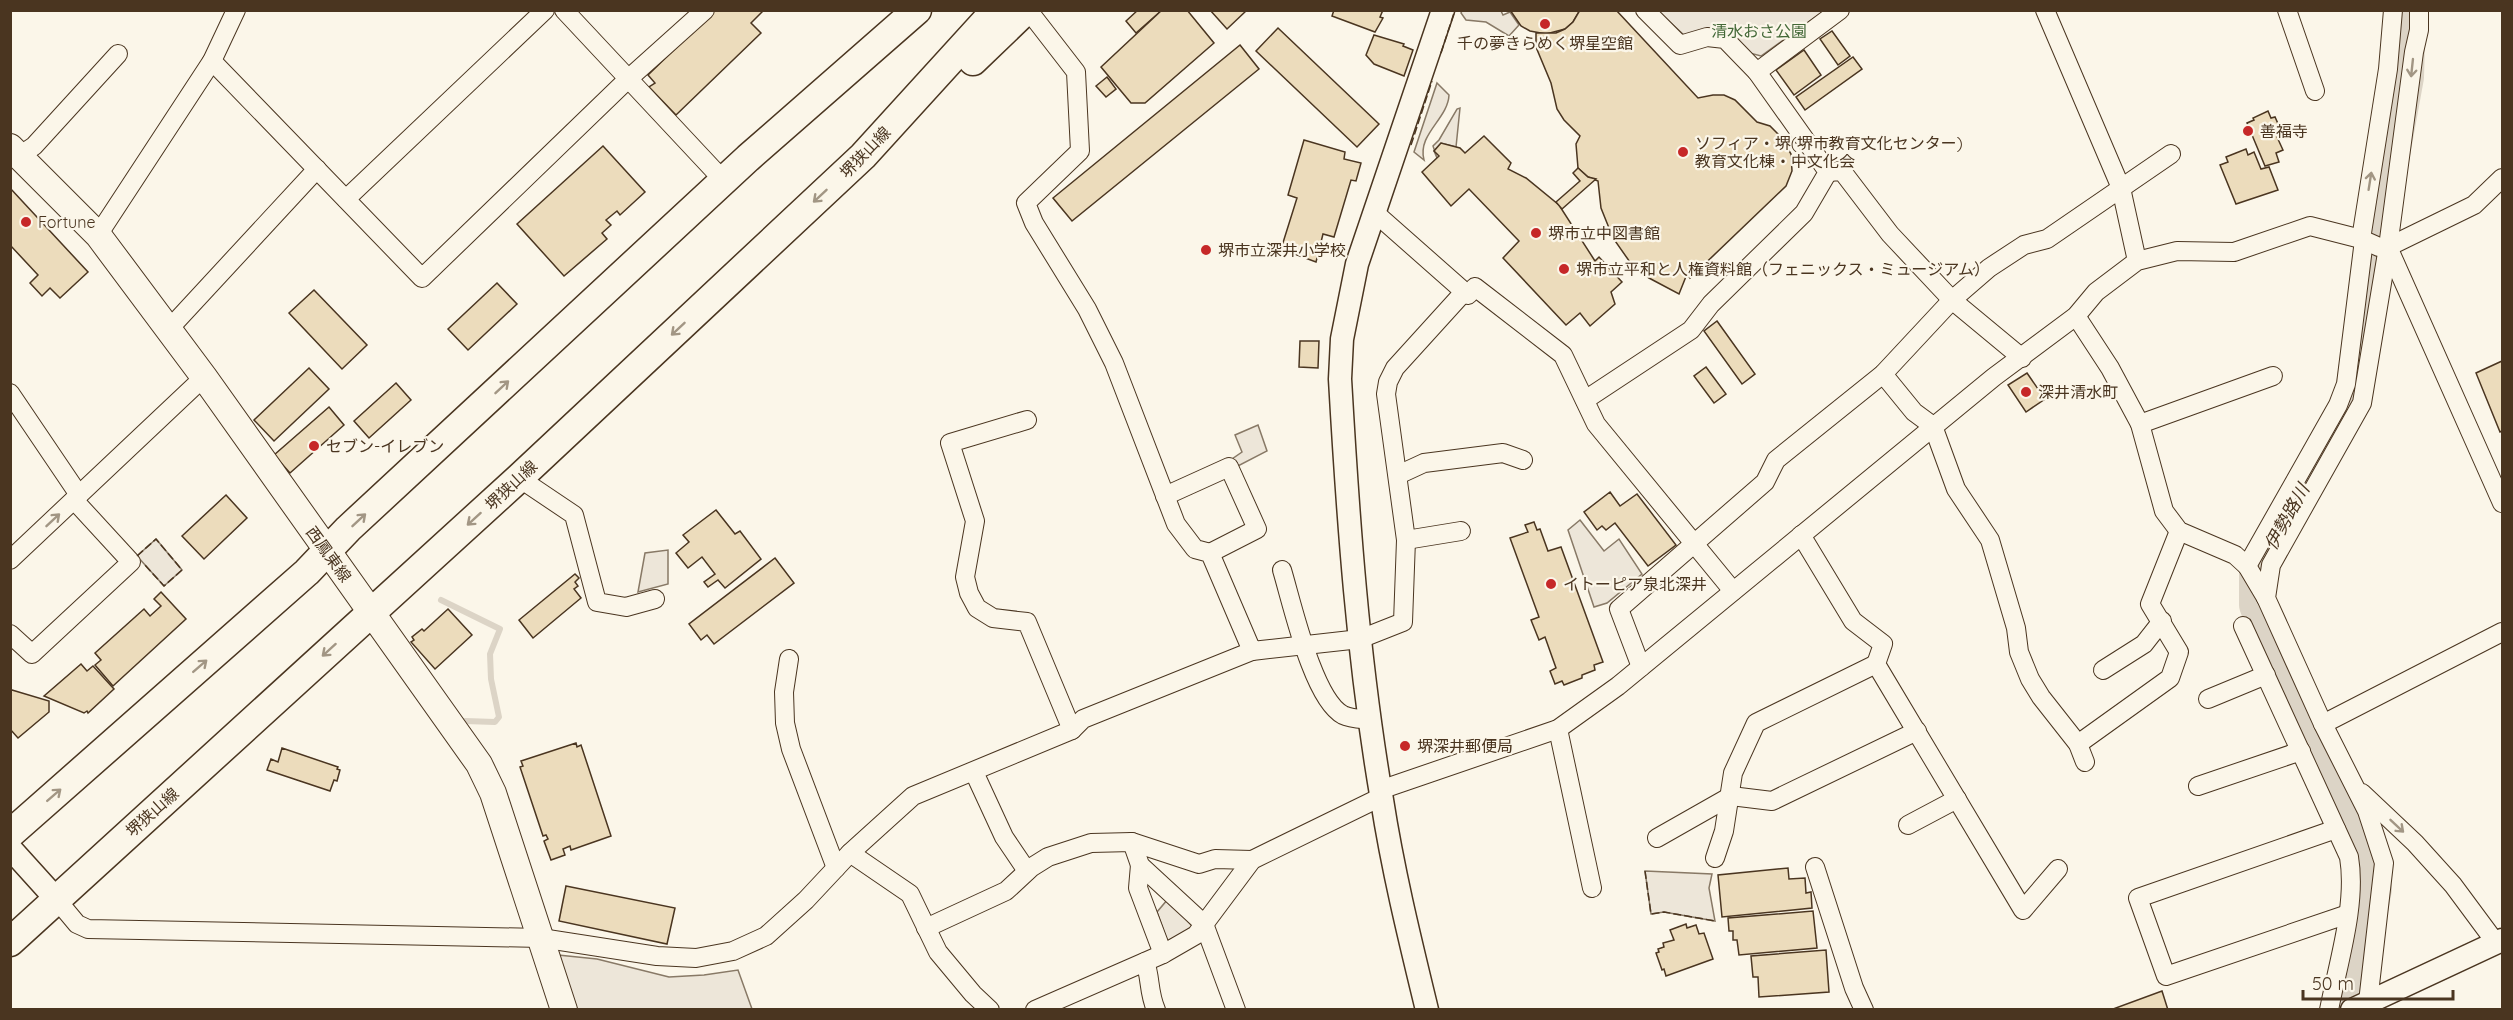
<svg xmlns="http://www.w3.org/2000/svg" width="2513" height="1020" viewBox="0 0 2513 1020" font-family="Quicksand,'Noto Sans JP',sans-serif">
<rect width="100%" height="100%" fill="#fbf6e9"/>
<!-- green -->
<g fill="#ede6d9" stroke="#887966" stroke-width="1.5">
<path d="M1462,11H1501L1503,15L1510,12L1519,25L1509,36L1486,22L1466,20L1461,13Z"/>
<path d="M1658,11H1824L1761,56L1685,36Z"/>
<path d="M1437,83L1449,95C1448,119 1417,134 1424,160L1414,152Z"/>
<path d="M1460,108L1456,147L1441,143L1434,151L1437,158L1433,146L1439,140L1457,109Z"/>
<path d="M1258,425L1267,451L1236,467L1232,459L1242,452L1235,435Z"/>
<path d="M1580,520L1604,551L1619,539L1642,574L1607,603L1594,607L1568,530Z"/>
<path d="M156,539L182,570L164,586L137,556Z"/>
<path d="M668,550V584L638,592L645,553Z"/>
<path d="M1645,871L1712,874L1709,888L1715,921L1664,912L1651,914Z"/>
<path d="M1168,899L1192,926L1169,946L1157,912Z"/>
<path d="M558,955L597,959L669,977L704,975L738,970L752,1009H577Z"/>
</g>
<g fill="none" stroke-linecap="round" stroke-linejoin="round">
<!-- stream -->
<path stroke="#dcd4c6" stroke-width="6" d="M441,600L500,629L490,654L491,679L499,717L495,722L465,721"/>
<!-- river -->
<path stroke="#dcd4c6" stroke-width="36" d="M2351,1010L2374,889L2371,856L2268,634L2257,605V573L2278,531L2340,423L2353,392L2373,259L2406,77L2408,10"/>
</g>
<!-- building -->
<g fill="#ecdcbc" stroke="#4a3520" stroke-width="1.5">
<path d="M715,10H764L751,23L761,33L676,115L649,87L655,83L648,75Z"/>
<path d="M1138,10H1162L1136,33L1126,21Z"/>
<path d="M1162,10H1187L1214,43L1145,103H1131L1101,67Z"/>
<path d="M1210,10H1247L1227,29Z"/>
<path d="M1334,10H1383L1380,17L1383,18L1375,32L1332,16Z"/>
<path d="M1510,10H1580L1573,22L1565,29L1546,34L1530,31L1521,26Z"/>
<path d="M1580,10H1616L1698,98L1713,95H1724L1735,100L1757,122L1770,126L1781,137L1791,154L1792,171L1786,186L1690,278L1687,274L1679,294L1649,278L1632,265L1613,238L1601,208L1598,181L1588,177L1578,168L1576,144L1580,136L1564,120L1557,109L1551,83L1536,47V33H1556L1565,29L1573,22Z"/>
<path d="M1278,28L1379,124L1357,147L1256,51Z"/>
<path d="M1832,31L1850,56L1838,65L1820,39Z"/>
<path d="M1374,35L1404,44L1403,46L1413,50L1404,76L1374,64L1366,55Z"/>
<path d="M1240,45L1259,69L1072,221L1053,198Z"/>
<path d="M1804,50L1821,75L1794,95L1776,70Z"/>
<path d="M1853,57L1862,69L1805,110L1796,97Z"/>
<path d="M1107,77L1116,89L1106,97L1096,86Z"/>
<path d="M2268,111L2271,118L2275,117L2283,135L2277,137L2283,150L2276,153L2279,162L2265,166L2247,123L2254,120L2253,118Z"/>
<path d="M1484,136L1511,163L1508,169L1526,178L1559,205L1595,261L1599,257L1622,282L1611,292L1615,304L1590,326L1580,313L1566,325L1503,258L1519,241L1469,189L1451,206L1422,172L1439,156L1434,151L1441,143L1460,148L1465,153Z"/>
<path d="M1304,140L1345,152L1344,159L1361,163L1356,181L1351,180L1334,237L1323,234L1316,262L1281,249L1297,198L1288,195Z"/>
<path d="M603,146L645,192L620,215L617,211L606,220L611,225L602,233L607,239L564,276L517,224Z"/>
<path d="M2246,149L2248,155L2254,152L2261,169L2269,167L2278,190L2236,204L2220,165L2228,162L2226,157Z"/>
<path d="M1578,168L1588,177L1596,179L1562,209L1556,202L1580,181L1573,173Z"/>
<path d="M10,188L88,272L60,298L50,288L42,296L30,283L38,275L10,245Z"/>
<path d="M497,283L517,304L468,350L448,329Z"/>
<path d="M314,290L367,345L342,369L289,313Z"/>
<path d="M1717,321L1755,374L1742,384L1704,331Z"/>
<path d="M1300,341H1319L1318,368L1299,367Z"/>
<path d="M2502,361V431L2500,432L2476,373Z"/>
<path d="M1706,367L1726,394L1714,403L1694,376Z"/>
<path d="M309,368L329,389L274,441L254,420Z"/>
<path d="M2027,373L2045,399L2026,412L2008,385Z"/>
<path d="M396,383L411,400L369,438L354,421Z"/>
<path d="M329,407L344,425L290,473L274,455Z"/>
<path d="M1610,492L1620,506L1637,494L1676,545L1648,566L1615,523L1606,530L1602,526L1597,530L1584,512Z"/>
<path d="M226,495L247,518L204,559L182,536Z"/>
<path d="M716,510L735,534L740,531L761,559L725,588L718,580L708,587L704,582L715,574L702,557L688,568L676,553L689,542L683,535Z"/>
<path d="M1534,522L1537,530L1540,529L1548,551L1561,547L1603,662L1594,665L1595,670L1582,675V678L1564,685L1562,681L1555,684L1550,671L1556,668L1545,637L1539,640L1531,620L1539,617L1510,538L1528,532L1525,525Z"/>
<path d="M775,558L794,583L714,644L707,635L701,640L689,624Z"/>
<path d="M575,574L579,578L575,582L578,586L574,589L581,598L533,638L519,620Z"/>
<path d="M161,592L186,619L113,686L95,665L101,660L95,653L144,609L150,616L161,606L154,599Z"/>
<path d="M448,609L472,635L435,669L411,642L414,640L412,637L422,629L424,631Z"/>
<path d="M81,664L87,671L93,666L114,689L88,713L87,711L84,713L44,696Z"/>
<path d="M12,690L49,701V712L18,738L10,729V691Z"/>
<path d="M576,743L577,747L581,745L611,836L571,850L570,846L563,849L565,855L551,860L544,841L548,839L546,835L543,836L520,767L523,766L521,761Z"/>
<path d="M282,748L338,767L337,769L340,770L337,781L334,780L330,791L267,770L271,759L278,762Z"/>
<path d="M1788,868L1789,879L1805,878L1806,893L1811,892L1812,908L1722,917L1718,875Z"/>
<path d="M566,886L675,908L667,944L559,921Z"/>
<path d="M1813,911L1817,948L1739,955L1737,940H1733V931H1729L1728,918Z"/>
<path d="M1686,924L1687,928L1696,925L1699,934L1704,933L1713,959L1666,976L1664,969L1662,970L1656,953L1659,952L1658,949L1664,947L1663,943L1674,940L1670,930Z"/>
<path d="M1826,950L1829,992L1759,997L1758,977H1753L1751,956Z"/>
<path d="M2162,991L2168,1010H2113V1009Z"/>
</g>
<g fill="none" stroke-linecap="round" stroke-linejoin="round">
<!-- minor casing -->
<g stroke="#4a3520" stroke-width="20">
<g id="minor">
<path d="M564,10L724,181"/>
<path d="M1028,10L1076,72L1080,151L1026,203L1034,223L1087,309L1114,363L1176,524L1195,549L1210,553L1252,651L1360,639L1403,622L1406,540L1386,394L1388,382L1395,368L1464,292"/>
<path d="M2045,10L2121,188L2137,261"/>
<path d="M2287,10L2315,91"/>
<path d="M212,61L422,278L627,80L705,10"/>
<path d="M1757,72L1840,10"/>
<path d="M19,156L34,146L118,54"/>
<path d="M1828,172L1842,171L1890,234L1952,300L2022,358"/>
<path d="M346,199L545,10"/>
<path d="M1374,212L1468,295L1475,287L1563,355L1596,424L1733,591"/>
<path d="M98,235L212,61L236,10"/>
<path d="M2361,239L2388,69L2393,10"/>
<path d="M2388,247L2502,503"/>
<path d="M2076,316L2110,368L2140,424L2164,511L2179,531L2235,555L2247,566L2266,598"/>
<path d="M169,329L317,169"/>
<path d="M1883,374L1914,412L1933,426L1956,489L1990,540L2016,628L2019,652L2030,679L2041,697L2078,744L2085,762"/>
<path d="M10,393L79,495"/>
<path d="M1585,400L1691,330L1711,304L1804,213L1828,172L1757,72L1725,39L1707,37L1680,45L1645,10"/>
<path d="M1027,420L950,443L975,521L965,577L969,593L977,608L993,618L1027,622L1072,730"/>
<path d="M2140,424L2273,376"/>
<path d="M1398,475L1424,463L1503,453L1523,460"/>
<path d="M519,478L574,515L597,602L626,607L655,599"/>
<path d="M1165,496L1229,467L1257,529L1210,553"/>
<path d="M1801,535L1853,621L1883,644L1876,664L2023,910L2058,869"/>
<path d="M1406,540L1461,531"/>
<path d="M10,560L204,377"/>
<path d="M2247,566L2338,405L2346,384L2364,240"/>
<path d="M1282,570C1292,603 1313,699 1343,715C1351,719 1363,719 1371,720"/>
<path d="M2243,626L2349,857C2357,904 2338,963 2329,1010"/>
<path d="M10,634L32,654L131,562L74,500"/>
<path d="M789,659L784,692L785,723L791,749L836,868"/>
<path d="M1641,667L1619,609L1765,482L1776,460L1883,374L1952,300L1989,268L2024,245L2047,239L2171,154"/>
<path d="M2103,670L2144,644L2162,621"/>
<path d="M2208,699L2266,675"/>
<path d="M2323,724L2502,632"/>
<path d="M1558,729L1592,888"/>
<path d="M2078,744L2170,678L2179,652L2150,604L2179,531"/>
<path d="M974,772L1004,837L1027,871"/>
<path d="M2198,786L2301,751"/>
<path d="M1380,790L1558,729L1618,686L1994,377L2076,316L2096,292L2137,261L2177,251L2234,252L2310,226L2361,239L2379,247H2388L2474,205L2502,178"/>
<path d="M2362,793L2415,843L2453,885L2496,943"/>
<path d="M1908,825L1957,799"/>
<path d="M2336,829L2138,898L2166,976L2348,914"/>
<path d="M1657,838L1731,796L1772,801L1917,731"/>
<path d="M1132,842L1140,865L1204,924L1236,1010"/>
<path d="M850,853L910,894L938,952L973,994L990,1010"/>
<path d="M1715,858L1724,831L1733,773L1756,723L1876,664"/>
<path d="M1140,865L1138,888L1163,954"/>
<path d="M1815,867L1854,988L1864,1010"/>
<path d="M57,900L77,924L88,929L541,938L657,956L696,958L733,951L766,936L806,900L850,853L913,796L1072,730L1083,719L1252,651"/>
<path d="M926,928L1006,891L1032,867L1048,857L1091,843L1132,842L1199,864L1215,859L1252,860"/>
<path d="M1145,962C1151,978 1148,991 1156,1010"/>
<path d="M2368,1002L2384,863L2367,811L2323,724L2266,598L2271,565L2362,403L2388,247L2414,52L2419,30V10"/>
<path d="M1035,1010L1163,954L1196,935L1252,860L1381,797"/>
</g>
</g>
<!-- tertiary casing -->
<g stroke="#4a3520" stroke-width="25">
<g id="tertiary">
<path d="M10,848L57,900"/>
<path d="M1427,1010C1410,940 1393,871 1382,800C1358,661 1348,519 1340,379L1342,339L1357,264L1443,10"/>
<path d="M2352,1010L2502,940"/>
</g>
</g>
<!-- secondary casing -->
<g stroke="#4a3520" stroke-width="28">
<path id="secondary" d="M10,147L98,235L204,377L479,764L493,793L564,1010"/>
</g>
<!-- primary casing -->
<g stroke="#4a3520" stroke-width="31">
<g id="primary">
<path d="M973,61L1026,10"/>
<path d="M10,834L307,572L348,529L748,158L917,10"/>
<path d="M10,942L519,478L863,156L996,10"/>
</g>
</g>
<!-- minor -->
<use href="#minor" stroke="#fbf6e9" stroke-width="18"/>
<!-- tertiary -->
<use href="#tertiary" stroke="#fbf6e9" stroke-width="22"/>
<!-- secondary -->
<use href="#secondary" stroke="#fbf6e9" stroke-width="26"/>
<!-- primary -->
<use href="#primary" stroke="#fbf6e9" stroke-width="28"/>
<!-- fence -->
<g stroke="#4a3520" stroke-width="1.5" stroke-dasharray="8 3" stroke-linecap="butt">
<path d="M1441,53L1455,10"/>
<path d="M1411,145L1432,81"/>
<path d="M137,556L156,539L182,570L164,586L144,564"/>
<path d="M1645,871L1651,914L1664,912L1715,921"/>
</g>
</g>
<!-- one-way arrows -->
<defs><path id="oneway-shaft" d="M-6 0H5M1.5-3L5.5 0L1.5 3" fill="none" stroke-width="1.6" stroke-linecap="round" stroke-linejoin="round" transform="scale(1.5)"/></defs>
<g stroke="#a29684">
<use href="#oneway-shaft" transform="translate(2412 68) rotate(96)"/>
<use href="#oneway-shaft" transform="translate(2370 181) rotate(-81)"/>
<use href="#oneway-shaft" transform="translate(820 196) rotate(137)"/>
<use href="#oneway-shaft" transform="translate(678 329) rotate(137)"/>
<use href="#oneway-shaft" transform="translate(502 387) rotate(-43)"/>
<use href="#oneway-shaft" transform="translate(474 519) rotate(138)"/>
<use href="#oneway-shaft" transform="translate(53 520) rotate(-43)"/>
<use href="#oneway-shaft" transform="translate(359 520) rotate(-43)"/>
<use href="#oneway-shaft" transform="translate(329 650) rotate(138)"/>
<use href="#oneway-shaft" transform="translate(200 666) rotate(-41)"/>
<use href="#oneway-shaft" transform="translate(54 795) rotate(-41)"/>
<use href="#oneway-shaft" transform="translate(2397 826) rotate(43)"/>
</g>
<!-- markers -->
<g fill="#c62828" stroke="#fbf6e9" stroke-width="2">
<circle cx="1545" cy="24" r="6"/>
<circle cx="2248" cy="131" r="6"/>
<circle cx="1683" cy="152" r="6"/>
<circle cx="26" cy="222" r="6"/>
<circle cx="1536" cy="233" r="6"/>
<circle cx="1206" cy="250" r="6"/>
<circle cx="1564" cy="269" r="6"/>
<circle cx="2026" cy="392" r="6"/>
<circle cx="314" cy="446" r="6"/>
<circle cx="1551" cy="584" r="6"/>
<circle cx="1405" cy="746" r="6"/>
</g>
<g text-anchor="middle" stroke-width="4.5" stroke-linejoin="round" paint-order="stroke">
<!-- park labels -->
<g font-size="16" fill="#436837" stroke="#fbf6e9">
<text x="1759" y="37">清水おさ公園</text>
</g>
<!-- poi labels -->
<g font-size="16" fill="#4a3520" stroke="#fbf6e9" text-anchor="start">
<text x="1545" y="49" text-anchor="middle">千の夢きらめく堺星空館</text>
<text x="2260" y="137">善福寺</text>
<text x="1695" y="149">ソフィア・堺(堺市教育文化センター)<tspan x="1695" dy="18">教育文化棟・中文化会</tspan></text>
<text x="38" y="228">Fortune</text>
<text x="1548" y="239">堺市立中図書館</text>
<text x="1218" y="256">堺市立深井小学校</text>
<text x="1576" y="275">堺市立平和と人権資料館（フェニックス・ミュージアム）</text>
<text x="2038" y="398">深井清水町</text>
<text x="326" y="452">セブン-イレブン</text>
<text x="1563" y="590">イトーピア泉北深井</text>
<text x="1417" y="752">堺深井郵便局</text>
</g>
<!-- street labels -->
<g font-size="16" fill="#4a3520" stroke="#fbf6e9">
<text transform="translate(865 152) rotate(-46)" y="6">堺狭山線</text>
<text transform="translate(511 485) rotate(-43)" y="6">堺狭山線</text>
<text transform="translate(329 554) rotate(54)" y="6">西鳳東線</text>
<text transform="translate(152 812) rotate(-42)" y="6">堺狭山線</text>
</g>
<!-- water labels -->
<g font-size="18" font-style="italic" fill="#4a3520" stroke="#fbf6e9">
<text transform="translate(2287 517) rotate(-61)" y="6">伊勢路川</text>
</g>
</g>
<!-- border -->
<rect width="2513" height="1020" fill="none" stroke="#4a3520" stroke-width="24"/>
<!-- scale -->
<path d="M2303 990v9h150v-9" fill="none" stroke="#4a3520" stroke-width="3"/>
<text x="2312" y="990" font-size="18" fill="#4a3520" stroke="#fbf6e9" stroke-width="4.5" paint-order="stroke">50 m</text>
</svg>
